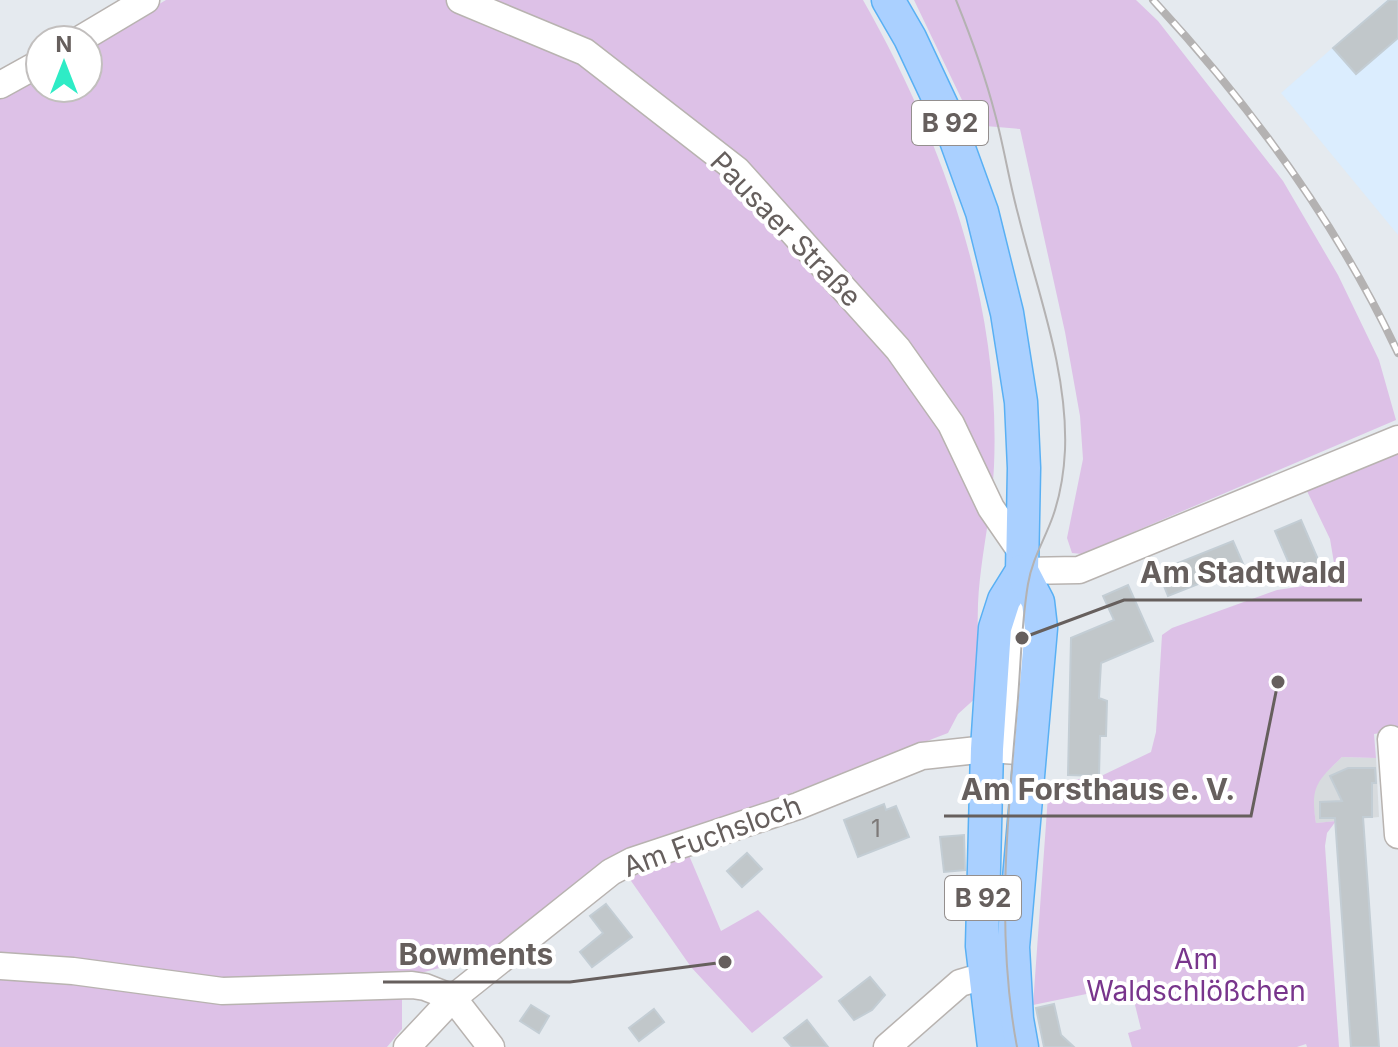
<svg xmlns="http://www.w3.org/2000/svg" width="1398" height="1047" viewBox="0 0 1398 1047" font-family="Inter,sans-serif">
<rect width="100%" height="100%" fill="#e5eaef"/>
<!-- commercial -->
<path fill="#dbedfe" d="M1387,0H1398V235L1281,93Z"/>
<!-- industrial -->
<path fill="#d7dbde" d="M1342,757L1376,758L1379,817L1316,823L1312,799L1318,780Z"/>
<!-- green -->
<g fill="#ddc1e7">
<path d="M166,0H863C943,141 1001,302 994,466C992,512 980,558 978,604C977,634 979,664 979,695L958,714L948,733L653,846L526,931L481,957L413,975L402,995V1029L387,1047H0V97L40,74V88H88V46Z"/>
<path d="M914,0H1136L1158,21L1283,181L1338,275L1379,360L1396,420L1082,554L1072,553L1067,538L1083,459L1080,416L1065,332L1020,129L974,125Z"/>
<path d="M1398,452V730L1374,734L1376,758L1342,757C1317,781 1310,787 1316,823L1336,821L1327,833L1325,846L1339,1047H1307L1306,1044L1297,1047H1132L1128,1033L1141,1029L1130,985L1033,1005L1049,782L1099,777L1151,752L1156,732L1162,635L1172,628L1277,590L1337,581L1330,539L1306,489Z"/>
<path d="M688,853L721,931L758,910L823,977L752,1033L691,967L629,878Z"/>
</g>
<!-- building -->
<g fill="#c1c7ca" stroke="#c3cdd4" stroke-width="2">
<path d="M1389,0H1398V38L1356,74L1333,48Z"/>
<path d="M1301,520L1323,571L1297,582L1275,531Z"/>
<path d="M1233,541L1244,566L1168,596L1158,571Z"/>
<path d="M1128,585L1153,641L1101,663L1099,698L1107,701L1106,736H1100L1099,776L1068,775L1071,638L1114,620L1103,596Z"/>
<path d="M1348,768H1375L1376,783H1372V817H1363L1379,1047H1351L1335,818H1320V802L1342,801L1330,776Z"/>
<path d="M884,804L886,810L896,806L909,837L858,857L844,820Z"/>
<path d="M964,835L965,870L944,872L940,837Z"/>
<path d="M747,853L762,869L742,887L727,871Z"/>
<path d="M606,904L632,937L592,967L580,952L603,933L590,916Z"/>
<path d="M870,977L885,995L872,1010L854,1020L839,1001Z"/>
<path d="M1054,1004L1061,1035L1074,1047H1044L1036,1008Z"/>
<path d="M531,1005L549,1016L539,1033L520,1021Z"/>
<path d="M654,1009L664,1022L639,1041L629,1028Z"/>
<path d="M807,1020L828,1047H792L784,1038Z"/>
</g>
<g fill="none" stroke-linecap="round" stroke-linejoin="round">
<!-- minor casing -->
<g stroke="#b8b3b0" stroke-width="29">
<g id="minor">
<path d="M460,0L585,52L737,170L898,349L951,424L991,508L1022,553"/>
<path d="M79,40L146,0"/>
<path d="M0,85L40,63"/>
<path d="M1391,739L1398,835"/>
<path d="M987,749L1011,726L1023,596L1022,571L1079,570L1398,439"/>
<path d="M0,966L73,971L222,991L412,985L425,987L453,998"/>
<path d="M453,998L491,1047"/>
<path d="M407,1047L453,998L611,872L632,861L798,806L922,756L987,749L1032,752"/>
<path d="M887,1047L960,983L984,976"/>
</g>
</g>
<!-- major casing -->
<g stroke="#59b0f4" stroke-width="35">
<g id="major">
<path d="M888,0L910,38L949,121L982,212L1007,313L1021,402L1024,468L1022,571L1004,600L995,628L987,749L982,946L994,1047"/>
<path d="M1022,571L1038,602L1041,628L1013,947L1017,1019L1022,1047"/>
</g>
</g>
<!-- minor -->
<use href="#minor" stroke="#fff" stroke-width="26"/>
<!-- major -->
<use href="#major" stroke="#aad0ff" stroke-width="32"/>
<!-- tram -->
<path stroke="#b4b2b2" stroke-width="2" d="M956,0C971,37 985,75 995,114C1004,147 1009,181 1018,214C1037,291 1068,370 1065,450C1064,472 1060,496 1053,516C1045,539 1032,559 1028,584C1021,625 1021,668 1017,710C1007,821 996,936 1017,1047"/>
<!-- rail casing -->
<g stroke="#b4b2b2" stroke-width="8">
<path id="rail" d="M1153,0C1250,105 1337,223 1398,353"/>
</g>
<!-- rail -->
<use href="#rail" stroke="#fff" stroke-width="5" stroke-dasharray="15" stroke-linecap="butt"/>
</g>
<g text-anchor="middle" stroke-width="8" stroke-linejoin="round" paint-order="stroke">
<!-- number labels -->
<g font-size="24" fill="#7d7978">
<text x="876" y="837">1</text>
</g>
<!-- shield labels -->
<g fill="#fff" stroke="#948f8e" stroke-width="2">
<rect x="912" y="101" width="76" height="44" rx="6"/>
<rect x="945" y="876" width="76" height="44" rx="6"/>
</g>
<g font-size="26" font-weight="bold" fill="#665f5d">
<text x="950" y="132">B 92</text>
<text x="983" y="907">B 92</text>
</g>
<!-- street labels -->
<g font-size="28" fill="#665f5d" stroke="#fff">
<text transform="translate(786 229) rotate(46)" y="10">Pausaer Straße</text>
<text transform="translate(712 836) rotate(-20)" y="10">Am Fuchsloch</text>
</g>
<!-- park labels -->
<g font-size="28" fill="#78358c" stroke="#fff">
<text x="1196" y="969">Am<tspan x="1196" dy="32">Waldschlößchen</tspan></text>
</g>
</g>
<!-- callouts -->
<path fill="none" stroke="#665f5d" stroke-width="3" d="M1022 638L1124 600H1362M1278 682L1251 816H944M725 962L570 982H383"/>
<g fill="#665f5d" stroke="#fff" stroke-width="3">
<circle cx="1022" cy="638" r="8"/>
<circle cx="1278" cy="682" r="8"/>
<circle cx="725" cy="962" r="8"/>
</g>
<g font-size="30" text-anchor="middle" font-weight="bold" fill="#665f5d" stroke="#fff" stroke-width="8" stroke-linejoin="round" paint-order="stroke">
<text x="1243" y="583">Am Stadtwald</text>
<text x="1098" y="800">Am Forsthaus e. V.</text>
<text x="476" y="965">Bowments</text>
</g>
<!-- north arrow -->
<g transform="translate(64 64)"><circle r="38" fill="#ffffff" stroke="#c2bfbe" stroke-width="2"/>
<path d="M0-6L14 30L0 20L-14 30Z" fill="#2eecc6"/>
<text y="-12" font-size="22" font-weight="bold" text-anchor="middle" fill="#665f5d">N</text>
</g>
</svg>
